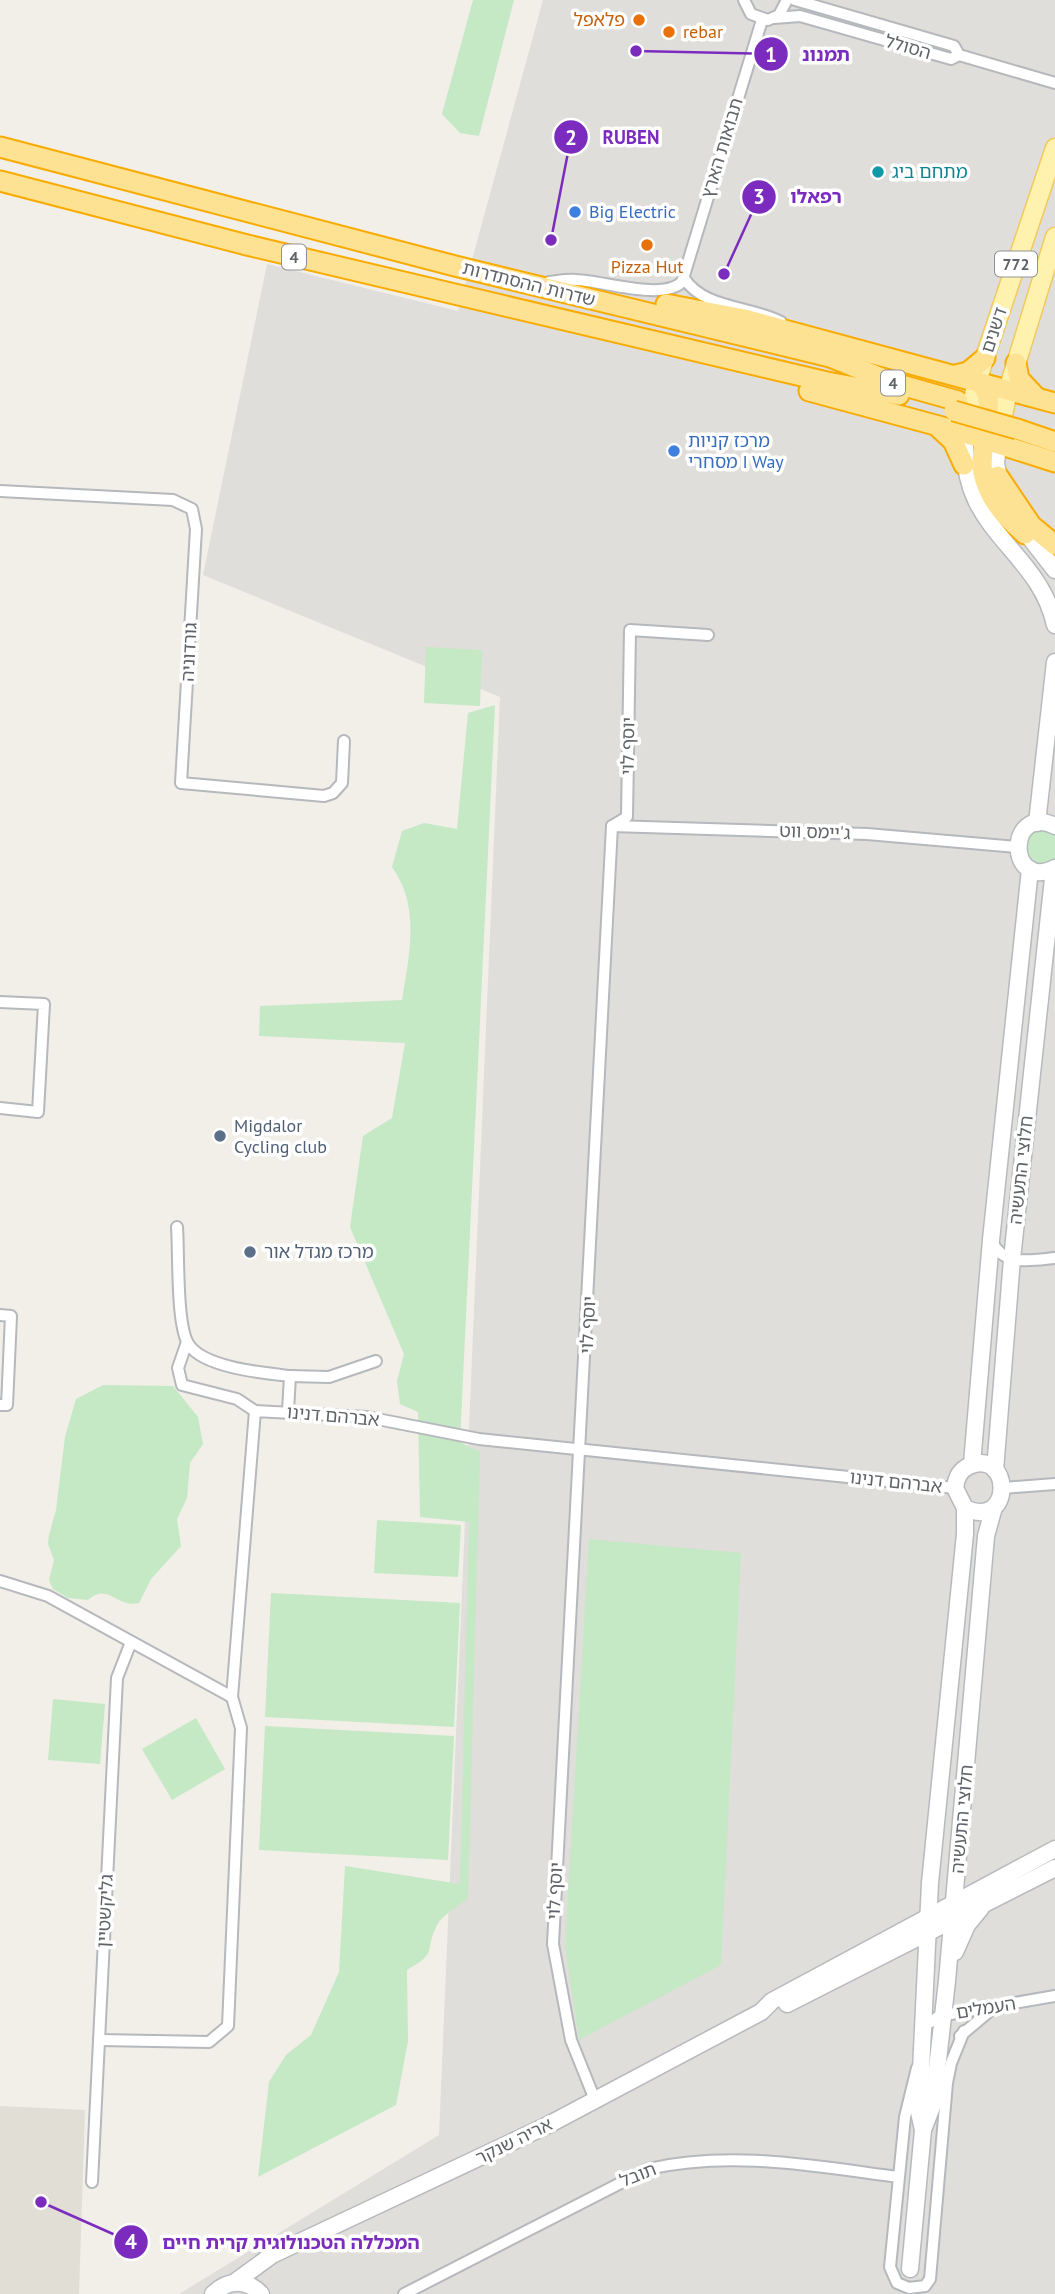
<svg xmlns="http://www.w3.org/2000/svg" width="1055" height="2294" viewBox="0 0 1055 2294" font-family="'PT Sans','Noto Sans Hebrew',sans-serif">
<rect width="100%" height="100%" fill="#f1efe8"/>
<!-- industrial -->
<path fill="#e0deda" d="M543,0H1055V2294H179L439,2135L500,697L203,575L267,264L458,311Z"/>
<!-- education -->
<path fill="#e1ded6" d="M0,2106L85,2110L79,2294H0Z"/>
<!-- green -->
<g fill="#c5e8c5">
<path d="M473,0H514L479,136L460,133L442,114Z"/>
<path d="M426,647L482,650L480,706L424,703Z"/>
<path d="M495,705L460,1442L480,1452L468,1898C459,1906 442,1915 437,1925C423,1953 440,1951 407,1970L408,2041L396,2105L258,2177L269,2082L286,2055L311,2035L339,1972L345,1866L460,1884L469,1522L420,1517L418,1412L400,1404L397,1381L404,1354L350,1227L363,1136L392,1118L405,1043L259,1036L260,1006L402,1000C409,955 421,907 392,867L402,831L424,823L457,829L468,713Z"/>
<path d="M1035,828L1055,832V861L1037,866L1026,859L1023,841Z"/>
<path d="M103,1385L173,1386L198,1417L203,1444L190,1463L187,1498L177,1519L181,1546L151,1579L139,1603C115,1608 109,1582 88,1600L68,1598L53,1589L49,1580L54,1560L48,1544L49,1535L56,1510L65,1437L76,1399Z"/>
<path d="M377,1520L461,1525L458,1577L374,1573Z"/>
<path d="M589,1539L741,1553L721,1965L579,2040L565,1945Z"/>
<path d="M271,1593L460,1603L454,1727L265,1717Z"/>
<path d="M53,1699L105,1704L100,1764L48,1760Z"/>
<path d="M196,1718L225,1769L172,1800L142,1749Z"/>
<path d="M265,1726L454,1736L448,1860L259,1850Z"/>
</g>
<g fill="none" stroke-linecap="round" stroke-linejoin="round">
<!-- street casing -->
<g stroke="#b5b8bc" stroke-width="14">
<g id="street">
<path d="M744,0L751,14L768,20L779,15L787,0"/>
<path d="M795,0L954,46L959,55"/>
<path d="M774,18L800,16L951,59L959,55L1055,83"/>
<path d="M684,278C703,309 751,306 781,322"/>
<path d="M549,282C558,281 568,279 577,280C603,281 663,301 682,282L762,20"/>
<path d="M0,491L173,500L192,509L196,529L181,783L324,796L333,793L342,783L344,741"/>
<path d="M612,826L867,834L1017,847"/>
<path d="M0,1002L44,1004L38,1112L0,1108"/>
<path d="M177,1227C179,1253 176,1327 189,1345C205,1368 264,1373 290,1376L288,1411"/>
<path d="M992,1242C1004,1267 1033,1260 1055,1258"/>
<path d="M0,1315L11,1316L7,1405H0"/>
<path d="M187,1342L178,1368L182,1385L237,1399L255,1411"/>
<path d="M290,1376L329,1377L376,1361"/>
<path d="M1003,1488L1055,1484"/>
<path d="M0,1581L48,1596L232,1697"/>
<path d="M922,2028L939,2016L1055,1996"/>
<path d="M960,2036L991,2010"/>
<path d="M99,2040L209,2042L228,2026L241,1728L232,1697L255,1411L367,1417L479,1439L955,1488"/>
<path d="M917,2068L905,2117L890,2267L897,2283L909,2288L925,2286L930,2279L947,2083L951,2063L964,2031"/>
<path d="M595,2100L571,2040L553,1944L612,826L627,817L630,630L708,635"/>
<path d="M92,2182L117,1678L131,1642"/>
<path d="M404,2294L648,2169C731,2150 814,2166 898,2177"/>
</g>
</g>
<!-- secondary casing -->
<g stroke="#b6babf" stroke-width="19">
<g id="secondary">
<path d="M966,433C955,530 1038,547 1055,625"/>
<path d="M998,443L996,464L1001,486"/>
<path d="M1020,525L1055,570"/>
<path d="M1037,823L1055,662"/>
<path d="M1055,826C1006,803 1007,892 1055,868"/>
<path d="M972,1464L991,1240L1030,869"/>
<path d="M995,1470L1012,1259L1054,869"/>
<path d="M955,1952L967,1925L981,1908"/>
<path d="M787,2004L1055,1868"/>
<path d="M923,2130L919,2112L930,1883L965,1534V1508L955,1488C956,1478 960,1470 969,1466C1012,1447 1014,1531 965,1508"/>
<path d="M910,2269L923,2130L933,2104L947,1981L986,1536L994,1507"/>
<path d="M235,2282L272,2255L548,2125L761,2012L772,2001L1055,1849"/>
<path d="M213,2294C228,2279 247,2279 261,2294"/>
</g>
</g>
<!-- primary casing -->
<g stroke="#f2c960" stroke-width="21">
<g id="primary">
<path d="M967,430L977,381L1055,148"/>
<path d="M999,436L1008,390L1055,237"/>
</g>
</g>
<!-- highway casing -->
<g stroke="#f9ab00" stroke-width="23">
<g id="highway">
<path d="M0,147L455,266L830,357L894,383L958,401"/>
<path d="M0,181L247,245L827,382L899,395"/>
<path d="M666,304L744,319L1055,403"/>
<path d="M1016,363L1019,379L1036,397"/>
<path d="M956,375L968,372L985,358"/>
<path d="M977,381C1002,395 977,447 983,473C989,499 1004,516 1025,534"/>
<path d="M809,391L961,432L1055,462"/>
<path d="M938,427L953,441L964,465"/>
<path d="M1017,429L1055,442"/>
<path d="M998,476L1031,525L1055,545"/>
</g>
</g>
<!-- street -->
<use href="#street" stroke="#fff" stroke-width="10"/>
<!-- secondary -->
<use href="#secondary" stroke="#fff" stroke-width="16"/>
<!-- primary -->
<use href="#primary" stroke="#fff2af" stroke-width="18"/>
<!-- highway -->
<use href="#highway" stroke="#fde293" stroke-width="19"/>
<!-- highway-bridge casing -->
<g stroke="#f9ab00" stroke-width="23" stroke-linecap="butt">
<path id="highway-bridge" d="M954,411L1017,429"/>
</g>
<!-- highway-bridge -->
<use href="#highway-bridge" stroke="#fde293" stroke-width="19"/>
</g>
<!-- markers -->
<g fill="#e8710a" stroke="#fff" stroke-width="2.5">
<circle cx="639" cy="20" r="7"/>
<circle cx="669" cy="32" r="7"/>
<circle cx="647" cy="245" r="7"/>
</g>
<circle fill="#0f9aa8" stroke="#fff" stroke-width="2.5" cx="878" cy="172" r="7"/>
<g fill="#3f7fe0" stroke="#fff" stroke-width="2.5">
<circle cx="575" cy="212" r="7"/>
<circle cx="674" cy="451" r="7"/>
</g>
<g fill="#5c6f8a" stroke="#fff" stroke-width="2.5">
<circle cx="220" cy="1136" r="7"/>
<circle cx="250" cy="1252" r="7"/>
</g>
<g text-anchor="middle" stroke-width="7" stroke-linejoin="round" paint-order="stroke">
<!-- shield labels -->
<g fill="#fff" stroke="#8f9295" stroke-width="2">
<rect x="282" y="244.5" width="24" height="25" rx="5"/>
<rect x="995" y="251.5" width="42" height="25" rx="5"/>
<rect x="881" y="370.5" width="24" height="25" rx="5"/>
</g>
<g font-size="16" font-weight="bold" fill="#5f6368">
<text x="294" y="263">4</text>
<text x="1016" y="270">772</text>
<text x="893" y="389">4</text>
</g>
<!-- food labels -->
<g font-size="18" fill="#c56008" stroke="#fff" text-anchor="end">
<text x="625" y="26">פלאפל</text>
<text x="683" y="38" text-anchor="start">rebar</text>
<text x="647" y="273" text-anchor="middle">Pizza Hut</text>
</g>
<!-- street labels -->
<g font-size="18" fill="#5f6368" stroke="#fff">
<text transform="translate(908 47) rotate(16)" y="6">הסולל</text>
<text transform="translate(722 148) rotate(-73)" y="6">תבואות הארץ</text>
<text transform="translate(529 284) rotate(14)" y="6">שדרות ההסתדרות</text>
<text transform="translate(994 330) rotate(-72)" y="6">דשנים</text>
<text transform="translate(189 652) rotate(-87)" y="6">גורדוניה</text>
<text transform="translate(628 746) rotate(-89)" y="6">יוסף לוי</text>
<text transform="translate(815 832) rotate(2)" y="6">ג'יימס ווט</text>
<text transform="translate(1021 1170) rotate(-84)" y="6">חלוצי התעשיה</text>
<text transform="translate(588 1325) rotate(-87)" y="6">יוסף לוי</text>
<text transform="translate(333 1416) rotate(5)" y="6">אברהם דנינו</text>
<text transform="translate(896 1482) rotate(6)" y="6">אברהם דנינו</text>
<text transform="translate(962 1819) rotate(-85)" y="6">חלוצי התעשיה</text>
<text transform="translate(555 1891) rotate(-87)" y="6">יוסף לוי</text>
<text transform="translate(105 1911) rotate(-87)" y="6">גליקשטיין</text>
<text transform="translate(986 2008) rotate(-9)" y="6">העמלים</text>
<text transform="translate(514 2141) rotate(-26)" y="6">אריה שנקר</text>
<text transform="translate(638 2175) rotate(-21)" y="6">תובל</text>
</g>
<!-- culture labels -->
<g font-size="18" fill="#0d838f" stroke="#fff" text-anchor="start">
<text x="892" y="178">מתחם ביג</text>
</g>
<!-- shop labels -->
<g font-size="18" fill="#366cbe" stroke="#fff" text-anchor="start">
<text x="589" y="218">Big Electric</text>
<text x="688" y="447">מרכז קניות<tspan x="688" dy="21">מסחרי I Way</tspan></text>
</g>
<!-- service labels -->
<g font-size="18" fill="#4e5e75" stroke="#fff" text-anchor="start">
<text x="234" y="1132">Migdalor<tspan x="234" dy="21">Cycling club</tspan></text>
<text x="264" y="1258">מרכז מגדל אור</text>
</g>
</g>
<!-- callouts -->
<path fill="none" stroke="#7b2cbf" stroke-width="2.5" d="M636 51L771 54M551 240L571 137M724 274L759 197M41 2202L131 2242"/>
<g fill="#7b2cbf" stroke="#fff" stroke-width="2.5">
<circle cx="636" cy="51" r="7"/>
<circle cx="551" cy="240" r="7"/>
<circle cx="724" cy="274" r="7"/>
<circle cx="41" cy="2202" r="7"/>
<circle cx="771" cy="54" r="18"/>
<circle cx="571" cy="137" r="18"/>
<circle cx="759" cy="197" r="18"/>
<circle cx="131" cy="2242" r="18"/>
</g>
<g font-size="21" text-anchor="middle" font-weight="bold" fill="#fff">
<text x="771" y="62">1</text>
<text x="571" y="145">2</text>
<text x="759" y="204">3</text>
<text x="131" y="2249">4</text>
</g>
<g font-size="19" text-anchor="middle" font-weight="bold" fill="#7b2cbf" stroke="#fff" stroke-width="7" stroke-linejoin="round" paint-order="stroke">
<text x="826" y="61">תמנונ</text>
<text x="631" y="144">RUBEN</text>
<text x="816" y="203">רפאלו</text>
<text x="291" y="2249">המכללה הטכנולוגית קרית חיים</text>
</g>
</svg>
